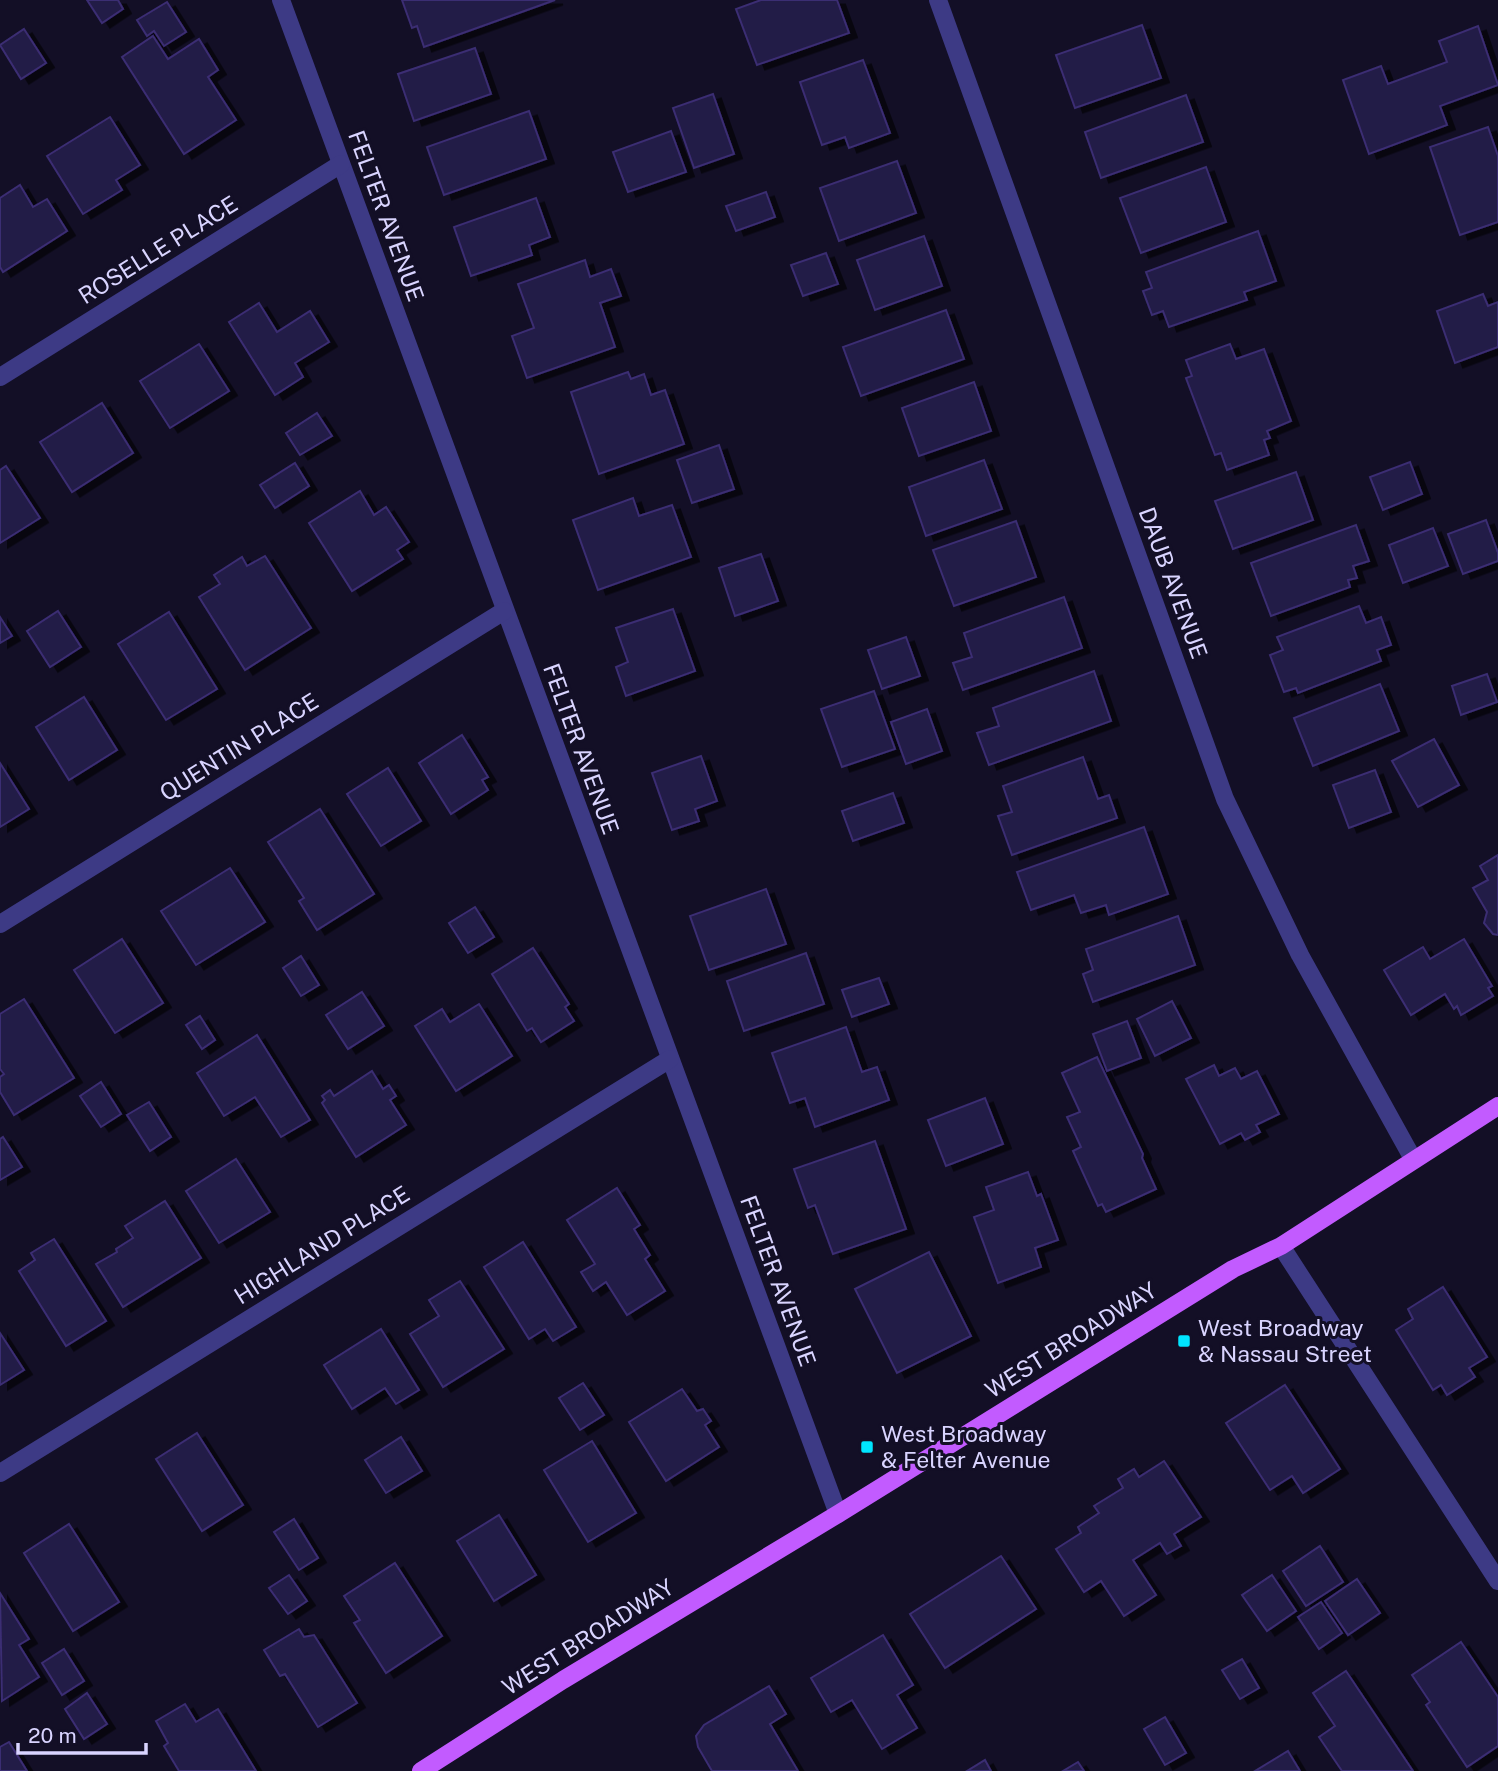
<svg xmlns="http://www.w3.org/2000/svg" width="1498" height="1771" viewBox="0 0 1498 1771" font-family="'Public Sans',sans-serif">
<defs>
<filter id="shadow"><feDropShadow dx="8" dy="4.5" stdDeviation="0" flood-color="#0009"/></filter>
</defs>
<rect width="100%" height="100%" fill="#130f26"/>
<!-- building -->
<g fill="#241b47" stroke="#3b2d73" stroke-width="2" filter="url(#shadow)">
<path d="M87,0H118L123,9L102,23Z"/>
<path d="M402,0H555L424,47L417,26L412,28Z"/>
<path d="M761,0H837L849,33L757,65L736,9Z"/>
<path d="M167,2L186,32L164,46L154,31L147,36L137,20Z"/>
<path d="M1142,25L1161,78L1075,108L1056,55Z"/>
<path d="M1478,26L1498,85L1440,106L1447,125L1369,154L1343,80L1381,66L1388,84L1447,62L1439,41Z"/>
<path d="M24,29L46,63L21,79L0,45Z"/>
<path d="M153,36L168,59L199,39L218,70L208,77L236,120L184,154L122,57Z"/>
<path d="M475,48L491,94L414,121L398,74Z"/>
<path d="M863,60L890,133L849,148L845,137L822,145L800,82Z"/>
<path d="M713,94L734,154L694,168L673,108Z"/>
<path d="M1186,95L1203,142L1101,178L1085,132Z"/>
<path d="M529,111L546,159L444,195L427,147Z"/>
<path d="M110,117L140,165L116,180L122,190L83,214L47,156Z"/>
<path d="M1488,127L1498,156V222L1460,235L1430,147Z"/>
<path d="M671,131L686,172L628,192L613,152Z"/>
<path d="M897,161L916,213L839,241L820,188Z"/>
<path d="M1206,167L1226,222L1141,253L1120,198Z"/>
<path d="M20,185L33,207L47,199L67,231L3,272L0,267V198Z"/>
<path d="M766,192L775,217L736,231L726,206Z"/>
<path d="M536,198L550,237L529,245L532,255L471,276L454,227Z"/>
<path d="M1258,231L1276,281L1244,292L1247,300L1169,327L1163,311L1152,315L1143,291L1152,288L1146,272Z"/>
<path d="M924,236L942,286L875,310L857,260Z"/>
<path d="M826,253L838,284L803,296L791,265Z"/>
<path d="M585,260L590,277L611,269L621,296L600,303L615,347L527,378L512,336L534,328L518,284Z"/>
<path d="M1483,294L1488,306L1498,302V347L1455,363L1437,311Z"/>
<path d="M259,303L277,332L310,311L329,342L295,363L303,377L275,395L229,322Z"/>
<path d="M946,310L964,359L861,396L843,347Z"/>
<path d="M199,344L229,391L170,428L140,381Z"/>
<path d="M1230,344L1236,359L1264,349L1291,421L1267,431L1270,438L1264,440L1269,455L1227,470L1221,453L1215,455L1186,378L1192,376L1186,360Z"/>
<path d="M628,372L631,379L644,374L651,395L665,390L684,444L599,474L571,392Z"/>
<path d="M974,382L991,431L919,456L902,408Z"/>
<path d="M102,403L133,453L72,492L40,442Z"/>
<path d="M317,413L332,436L300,455L286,433Z"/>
<path d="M719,445L734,489L692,503L677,460Z"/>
<path d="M984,460L1002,509L926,536L909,487Z"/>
<path d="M1410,462L1422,494L1383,510L1370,477Z"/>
<path d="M295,463L309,486L275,508L260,485Z"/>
<path d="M6,466L40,518L0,543V470Z"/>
<path d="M1296,472L1313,520L1233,549L1215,501Z"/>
<path d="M360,491L374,515L386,507L409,542L397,550L403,559L352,591L309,523Z"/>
<path d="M633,498L639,516L672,505L691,557L598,590L573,520Z"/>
<path d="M1486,520L1498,553V561L1463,574L1448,534Z"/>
<path d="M1016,521L1036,577L954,606L933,550Z"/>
<path d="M1356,525L1369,561L1353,566L1357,578L1348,580L1350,587L1271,616L1251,563Z"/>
<path d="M1433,528L1448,566L1403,583L1389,545Z"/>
<path d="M761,554L778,601L735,616L719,568Z"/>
<path d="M265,556L311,628L245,670L199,597L220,584L214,575L242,557L247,566Z"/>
<path d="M1064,597L1082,648L963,690L953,663L972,657L964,633Z"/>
<path d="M1359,606L1366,623L1381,617L1391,645L1377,650L1381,661L1298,693L1296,688L1284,692L1270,655L1283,650L1277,637Z"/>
<path d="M673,609L695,671L626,696L616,667L628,662L616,628Z"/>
<path d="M58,611L81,647L50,667L27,631Z"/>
<path d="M169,612L217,689L166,720L118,644Z"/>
<path d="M0,617L12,636L0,643Z"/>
<path d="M906,637L920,676L882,689L868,650Z"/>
<path d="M1094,671L1111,721L989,765L977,733L999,726L993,708Z"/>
<path d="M1487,674L1497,702L1461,715L1452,686Z"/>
<path d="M1380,684L1399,731L1313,766L1294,718Z"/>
<path d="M874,691L895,749L842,767L821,709Z"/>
<path d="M84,697L117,750L69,780L36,727Z"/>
<path d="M927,709L942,751L906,764L891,722Z"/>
<path d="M462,735L488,777L482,780L488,790L451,814L419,763Z"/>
<path d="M1434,739L1459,785L1418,807L1392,761Z"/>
<path d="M701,756L717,801L695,809L699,821L672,830L652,773Z"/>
<path d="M1083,757L1098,799L1109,795L1117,818L1012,855L998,816L1012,812L1003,786Z"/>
<path d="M0,763L29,809L0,827Z"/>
<path d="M388,768L421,821L381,846L347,794Z"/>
<path d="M1375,770L1391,812L1349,828L1333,785Z"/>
<path d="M893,793L904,823L853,841L842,811Z"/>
<path d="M320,809L374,894L317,930L299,901L304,898L268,842Z"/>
<path d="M1144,827L1168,894L1109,915L1106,905L1081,913L1074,895L1031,910L1017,872Z"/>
<path d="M1498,855V935L1493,934L1484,923L1487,912L1473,888L1488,880L1480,866Z"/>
<path d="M230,868L265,922L196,965L161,911Z"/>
<path d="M766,889L786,944L709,970L690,916Z"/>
<path d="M475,907L494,937L468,953L449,923Z"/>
<path d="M1178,916L1195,965L1093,1002L1083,974L1093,970L1086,949Z"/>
<path d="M122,939L163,1003L115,1033L74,970Z"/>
<path d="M1464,939L1492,986L1488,988L1493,996L1461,1015L1457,1006L1454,1009L1445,994L1411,1015L1384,970L1423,947L1430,959Z"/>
<path d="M533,948L569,1004L565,1007L574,1021L541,1042L532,1028L527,1031L492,974Z"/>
<path d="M806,953L824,1004L744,1031L727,981Z"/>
<path d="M301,956L319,985L301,996L283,968Z"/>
<path d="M879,978L889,1004L852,1017L842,990Z"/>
<path d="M362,992L384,1026L348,1049L326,1015Z"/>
<path d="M24,999L74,1078L14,1115L0,1092V1077L4,1074L0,1069V1014Z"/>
<path d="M1172,1001L1191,1038L1155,1056L1137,1019Z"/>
<path d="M479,1004L512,1056L456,1091L415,1026L442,1009L450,1022Z"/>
<path d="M200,1016L215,1040L202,1049L186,1025Z"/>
<path d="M1127,1021L1141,1058L1107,1071L1093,1034Z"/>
<path d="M846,1027L862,1072L877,1067L889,1100L815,1127L805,1098L790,1103L772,1053Z"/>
<path d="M257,1035L310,1120L281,1137L255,1097L224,1116L197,1073Z"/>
<path d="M1097,1057L1143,1154L1142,1158L1156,1189L1106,1212L1102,1204L1098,1206L1073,1151L1081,1147L1067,1117L1080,1112L1062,1073Z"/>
<path d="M1214,1065L1219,1076L1235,1068L1241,1079L1257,1071L1279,1114L1256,1125L1260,1132L1245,1140L1241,1133L1220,1144L1186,1079Z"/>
<path d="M372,1071L383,1089L389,1085L396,1096L390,1100L406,1125L356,1157L322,1103L325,1100L322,1096L330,1090L334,1096Z"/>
<path d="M101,1082L121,1114L101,1127L80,1096Z"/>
<path d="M985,1098L1003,1144L946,1166L928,1120Z"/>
<path d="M149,1102L171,1137L150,1151L127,1115Z"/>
<path d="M3,1137L22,1167L0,1180V1139Z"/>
<path d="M875,1141L906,1229L833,1254L815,1205L808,1208L794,1169Z"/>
<path d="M236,1159L270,1212L219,1243L186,1191Z"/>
<path d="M1028,1172L1037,1196L1041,1194L1058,1240L1035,1248L1041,1267L998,1283L974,1217L994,1210L986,1187Z"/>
<path d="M617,1188L640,1225L634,1229L650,1255L645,1259L665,1291L627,1315L606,1282L593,1291L581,1272L595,1264L567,1220Z"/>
<path d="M165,1201L201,1258L123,1307L96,1264L117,1252L116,1249L133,1238L125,1226Z"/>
<path d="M54,1239L106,1321L66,1346L19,1271L35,1260L31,1253Z"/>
<path d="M523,1242L576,1327L553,1341L545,1329L529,1339L484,1267Z"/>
<path d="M929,1252L971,1336L897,1373L855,1289Z"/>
<path d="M460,1281L504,1349L443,1387L410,1334L439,1316L429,1300Z"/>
<path d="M1443,1287L1487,1357L1469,1368L1475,1377L1447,1395L1441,1385L1433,1390L1396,1330L1413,1319L1408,1309Z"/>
<path d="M381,1329L419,1390L396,1404L385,1388L352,1409L324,1365Z"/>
<path d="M0,1333L24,1370L0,1385Z"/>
<path d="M583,1383L604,1415L580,1430L559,1398Z"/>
<path d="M1285,1385L1340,1469L1303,1493L1292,1476L1270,1490L1226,1423Z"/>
<path d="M682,1389L697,1411L703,1409L711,1421L705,1425L719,1447L666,1481L629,1422Z"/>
<path d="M197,1433L243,1505L202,1531L156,1459Z"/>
<path d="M401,1437L422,1471L386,1493L365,1460Z"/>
<path d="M592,1441L636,1513L588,1542L544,1470Z"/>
<path d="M1164,1461L1201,1517L1174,1534L1181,1546L1167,1554L1160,1543L1133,1560L1156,1595L1124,1616L1101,1581L1084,1592L1056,1549L1081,1533L1078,1527L1099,1513L1094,1506L1123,1488L1118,1479L1134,1469L1139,1477Z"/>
<path d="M499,1515L536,1575L494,1601L457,1541Z"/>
<path d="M294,1519L318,1558L299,1570L274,1532Z"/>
<path d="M69,1524L119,1602L73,1631L24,1553Z"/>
<path d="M1320,1546L1343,1582L1306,1606L1283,1571Z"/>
<path d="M1001,1556L1036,1609L945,1668L910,1614Z"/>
<path d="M395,1563L442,1636L386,1673L354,1623L360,1620L344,1596Z"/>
<path d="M289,1575L307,1601L288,1614L269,1588Z"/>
<path d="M1272,1575L1296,1611L1267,1631L1242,1595Z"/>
<path d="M1357,1579L1380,1613L1348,1635L1325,1601Z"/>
<path d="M0,1593L29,1639L19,1645L39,1677L2,1701Z"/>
<path d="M1321,1602L1342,1633L1319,1649L1298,1617Z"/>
<path d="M299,1629L304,1637L314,1635L357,1703L318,1727L285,1674L280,1676L264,1650Z"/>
<path d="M883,1635L913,1685L897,1695L917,1728L882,1749L852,1700L831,1712L811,1678Z"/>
<path d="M1461,1642L1498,1697V1746L1467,1767L1426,1705L1430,1702L1412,1675Z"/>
<path d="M64,1649L84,1681L62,1695L42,1663Z"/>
<path d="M1242,1659L1259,1688L1240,1699L1222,1670Z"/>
<path d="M1346,1671L1413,1771H1342L1319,1737L1335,1726L1313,1693Z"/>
<path d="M769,1686L786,1714L770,1724L798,1771H712L698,1747L696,1736L704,1725Z"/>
<path d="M87,1693L107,1724L84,1739L65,1709Z"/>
<path d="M185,1704L196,1722L218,1709L256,1771H179L164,1746L168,1743L156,1721Z"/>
<path d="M1165,1717L1186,1753L1165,1765L1144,1729Z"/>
<path d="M9,1742L27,1771H0V1747Z"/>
<path d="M1288,1751L1300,1771H1255Z"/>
<path d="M985,1760L991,1771H967Z"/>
<path d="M1078,1762L1084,1771H1063Z"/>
</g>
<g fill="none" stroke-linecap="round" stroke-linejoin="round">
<!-- minor -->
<g stroke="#3d3a85" stroke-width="18">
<path d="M281,0L838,1514"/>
<path d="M938,0L1225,799L1300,955L1413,1159"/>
<path d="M0,377L341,164"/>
<path d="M0,924L504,611"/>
<path d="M1281,1246L1498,1581"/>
<path d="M0,1473L670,1059"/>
</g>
<!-- major -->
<path stroke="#c25bff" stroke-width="18" d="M421,1771L563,1680L838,1514L1233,1269L1281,1246L1498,1106"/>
</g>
<!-- markers -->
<g fill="#00e5ff" stroke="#130f26" stroke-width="2.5">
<rect x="1177" y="1334" width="14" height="14" rx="3.5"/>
<rect x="860" y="1440" width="14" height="14" rx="3.5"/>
</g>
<g text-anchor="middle" stroke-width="6" stroke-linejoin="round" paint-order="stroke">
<!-- street labels -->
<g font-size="23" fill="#d9d4ff" stroke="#130f26">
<text transform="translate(386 216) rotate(70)" y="8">FELTER AVENUE</text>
<text transform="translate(158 250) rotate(-32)" y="8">ROSELLE PLACE</text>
<text transform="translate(1173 583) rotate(70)" y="8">DAUB AVENUE</text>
<text transform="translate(239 747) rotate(-32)" y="8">QUENTIN PLACE</text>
<text transform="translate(581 749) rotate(70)" y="8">FELTER AVENUE</text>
<text transform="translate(322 1245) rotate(-32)" y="8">HIGHLAND PLACE</text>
<text transform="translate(778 1281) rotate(70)" y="8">FELTER AVENUE</text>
<text transform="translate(1071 1340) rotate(-32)" y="8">WEST BROADWAY</text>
<text transform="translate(588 1637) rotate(-32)" y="8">WEST BROADWAY</text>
</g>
<!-- poi labels -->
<g font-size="23" fill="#d9d4ff" stroke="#130f26" text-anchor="start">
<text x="1198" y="1336">West Broadway<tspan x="1198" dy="26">&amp; Nassau Street</tspan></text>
<text x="881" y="1442">West Broadway<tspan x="881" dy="26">&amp; Felter Avenue</tspan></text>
</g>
</g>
<!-- scale -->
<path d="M18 1743v10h128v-10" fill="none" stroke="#d9d4ff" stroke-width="3.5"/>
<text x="28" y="1743" font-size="21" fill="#d9d4ff" stroke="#130f26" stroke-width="5" paint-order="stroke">20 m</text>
</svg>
